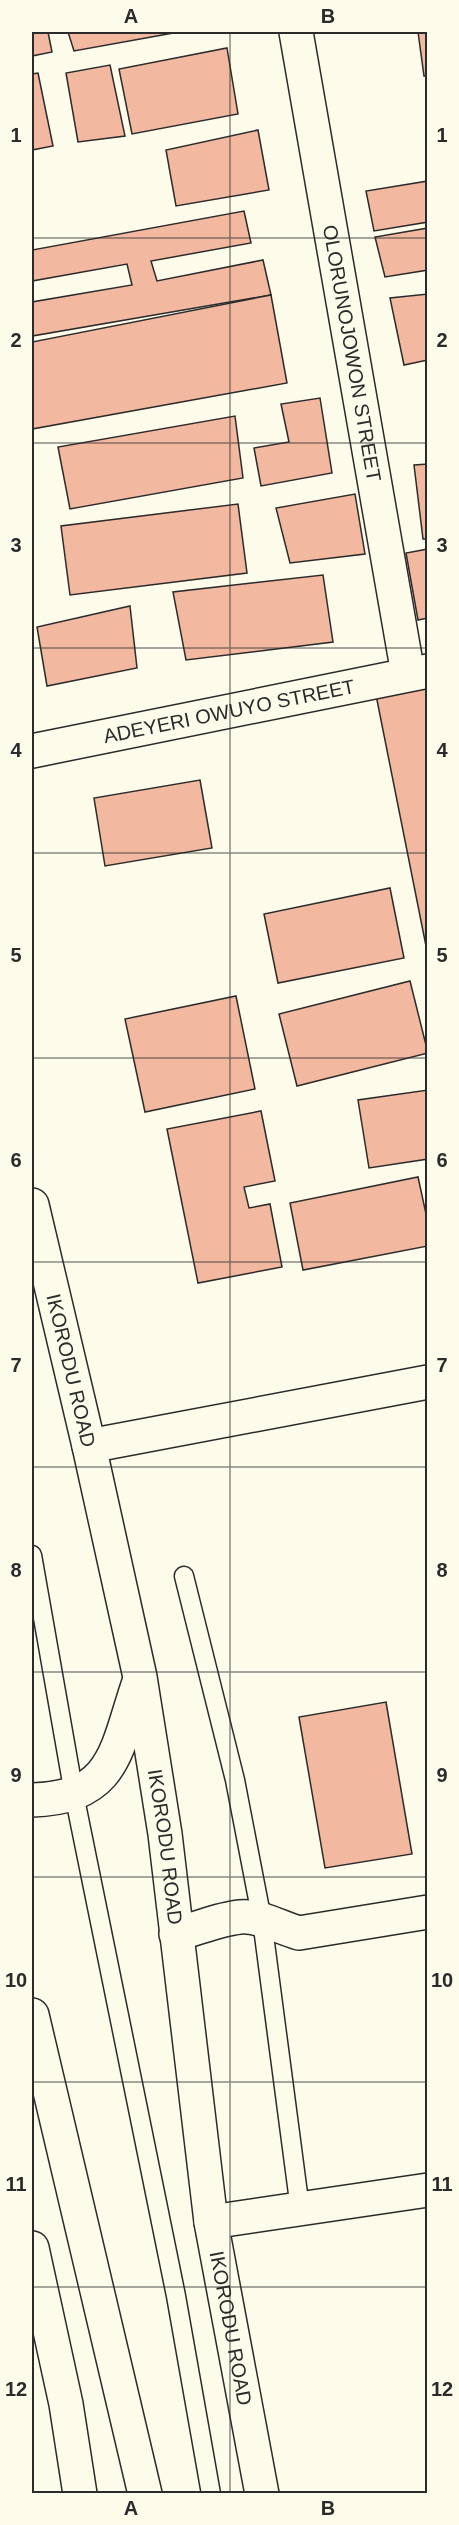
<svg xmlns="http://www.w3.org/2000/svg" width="459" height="2525" viewBox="0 0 459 2525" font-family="Helvetica,sans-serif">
<rect width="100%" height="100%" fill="#fdfbea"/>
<!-- building -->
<g fill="#f2b8a0" stroke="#2b2b2b" stroke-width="1.5">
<path d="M32,32H48L52,52L32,56Z"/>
<path d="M68,32H179L74,51Z"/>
<path d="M418,32H428V76H424Z"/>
<path d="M227,48L238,114L132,134L119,69Z"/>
<path d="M110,65L125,136L78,142L66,73Z"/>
<path d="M38,73L53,146L32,150V74Z"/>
<path d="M258,130L269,190L176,206L166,150Z"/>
<path d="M428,181V222L374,231L366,191Z"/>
<path d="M244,211L251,243L151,261L157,281L263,260L271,295L32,336V302L132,285L127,264L32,281V250Z"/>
<path d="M428,228V270L385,277L375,237Z"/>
<path d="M428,294V360L404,365L390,298Z"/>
<path d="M271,295L287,383L32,429V342Z"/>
<path d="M320,398L332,473L261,486L254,448L289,442L281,404Z"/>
<path d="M235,416L243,478L70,509L58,447Z"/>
<path d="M428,464V539H423L414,465Z"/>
<path d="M355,494L365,554L290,563L276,508Z"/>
<path d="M238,504L247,573L70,595L61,526Z"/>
<path d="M428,549V618L418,620L406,553Z"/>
<path d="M323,575L333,642L186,660L173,592Z"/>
<path d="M130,606L137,668L47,686L37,627Z"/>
<path d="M428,685V956L376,695Z"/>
<path d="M200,780L212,848L105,866L94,798Z"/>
<path d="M390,888L404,958L278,983L264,914Z"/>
<path d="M410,981L428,1053L297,1086L279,1014Z"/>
<path d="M236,996L255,1089L145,1112L125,1019Z"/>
<path d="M428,1090V1159L369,1168L358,1100Z"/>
<path d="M261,1111L275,1181L244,1187L249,1208L270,1204L282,1267L198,1283L167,1129Z"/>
<path d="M418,1177L428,1223V1246L303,1270L290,1203Z"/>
<path d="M386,1702L412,1854L325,1868L299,1717Z"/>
</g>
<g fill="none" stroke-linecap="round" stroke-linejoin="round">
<!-- service casing -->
<g stroke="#2b2b2b" stroke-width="21">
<g id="service">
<path d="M32,1555L74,1794L176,2296L211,2494"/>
<path d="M184,1576L235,1780L262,1920L300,2209"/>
</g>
</g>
<!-- minor casing -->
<g stroke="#2b2b2b" stroke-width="36">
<g id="minor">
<path id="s1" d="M296,32L408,674"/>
<path id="s2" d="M32,751L428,671"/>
<path d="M89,1446L428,1382"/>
<path d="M176,1934C197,1929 219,1919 240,1917C259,1915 281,1928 299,1933L428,1912"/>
<path d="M211,2222L428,2190"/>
<path d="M32,2248L66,2404L80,2494"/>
</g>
</g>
<!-- trunk casing -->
<g stroke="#2b2b2b" stroke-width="36">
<g id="trunk">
<path id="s3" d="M32,1205L89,1446L140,1677L165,1834L211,2222L262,2494"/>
<path d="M32,1800C116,1798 116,1749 139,1682"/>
<path d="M32,2015L145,2494"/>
</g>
</g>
<!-- service -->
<use href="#service" stroke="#fdfbea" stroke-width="18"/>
<!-- minor -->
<use href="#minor" stroke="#fdfbea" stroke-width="33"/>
<!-- trunk -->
<use href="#trunk" stroke="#fdfbea" stroke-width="33"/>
</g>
<!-- grid -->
<path fill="none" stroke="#2b2b2b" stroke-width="1.5" stroke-opacity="0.55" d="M230,32V2494M32,238H428M32,443H428M32,648H428M32,853H428M32,1058H428M32,1262H428M32,1467H428M32,1672H428M32,1877H428M32,2082H428M32,2287H428"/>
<g text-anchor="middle" stroke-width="4.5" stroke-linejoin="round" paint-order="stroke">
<!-- street labels -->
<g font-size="20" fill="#2b2b2b" stroke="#fdfbea">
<text dy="7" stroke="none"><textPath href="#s1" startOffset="326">OLORUNOJOWON STREET</textPath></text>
<text dy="7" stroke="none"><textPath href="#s2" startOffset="201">ADEYERI OWUYO STREET</textPath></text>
<text dy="7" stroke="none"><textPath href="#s3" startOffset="170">IKORODU ROAD</textPath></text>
<text dy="7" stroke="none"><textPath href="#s3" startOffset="656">IKORODU ROAD</textPath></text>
<text dy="7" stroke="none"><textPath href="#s3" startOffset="1142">IKORODU ROAD</textPath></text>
</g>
</g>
<!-- border -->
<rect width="459" height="2525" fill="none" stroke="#fdfbea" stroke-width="66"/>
<rect x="33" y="33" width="393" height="2459" fill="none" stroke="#2b2b2b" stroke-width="2"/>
<g font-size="20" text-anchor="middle" font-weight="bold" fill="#2b2b2b">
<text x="131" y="23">A</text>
<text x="328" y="23">B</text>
<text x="16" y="142">1</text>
<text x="442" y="142">1</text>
<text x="16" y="347">2</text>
<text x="442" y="347">2</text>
<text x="16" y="552">3</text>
<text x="442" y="552">3</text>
<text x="16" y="757">4</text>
<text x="442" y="757">4</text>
<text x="16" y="962">5</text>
<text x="442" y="962">5</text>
<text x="16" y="1167">6</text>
<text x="442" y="1167">6</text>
<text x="16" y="1372">7</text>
<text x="442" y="1372">7</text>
<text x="16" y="1577">8</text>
<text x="442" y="1577">8</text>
<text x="16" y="1782">9</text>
<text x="442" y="1782">9</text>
<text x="16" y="1987">10</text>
<text x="442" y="1987">10</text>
<text x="16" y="2191">11</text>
<text x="442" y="2191">11</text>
<text x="16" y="2396">12</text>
<text x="442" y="2396">12</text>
<text x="131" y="2515">A</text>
<text x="328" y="2515">B</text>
</g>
</svg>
